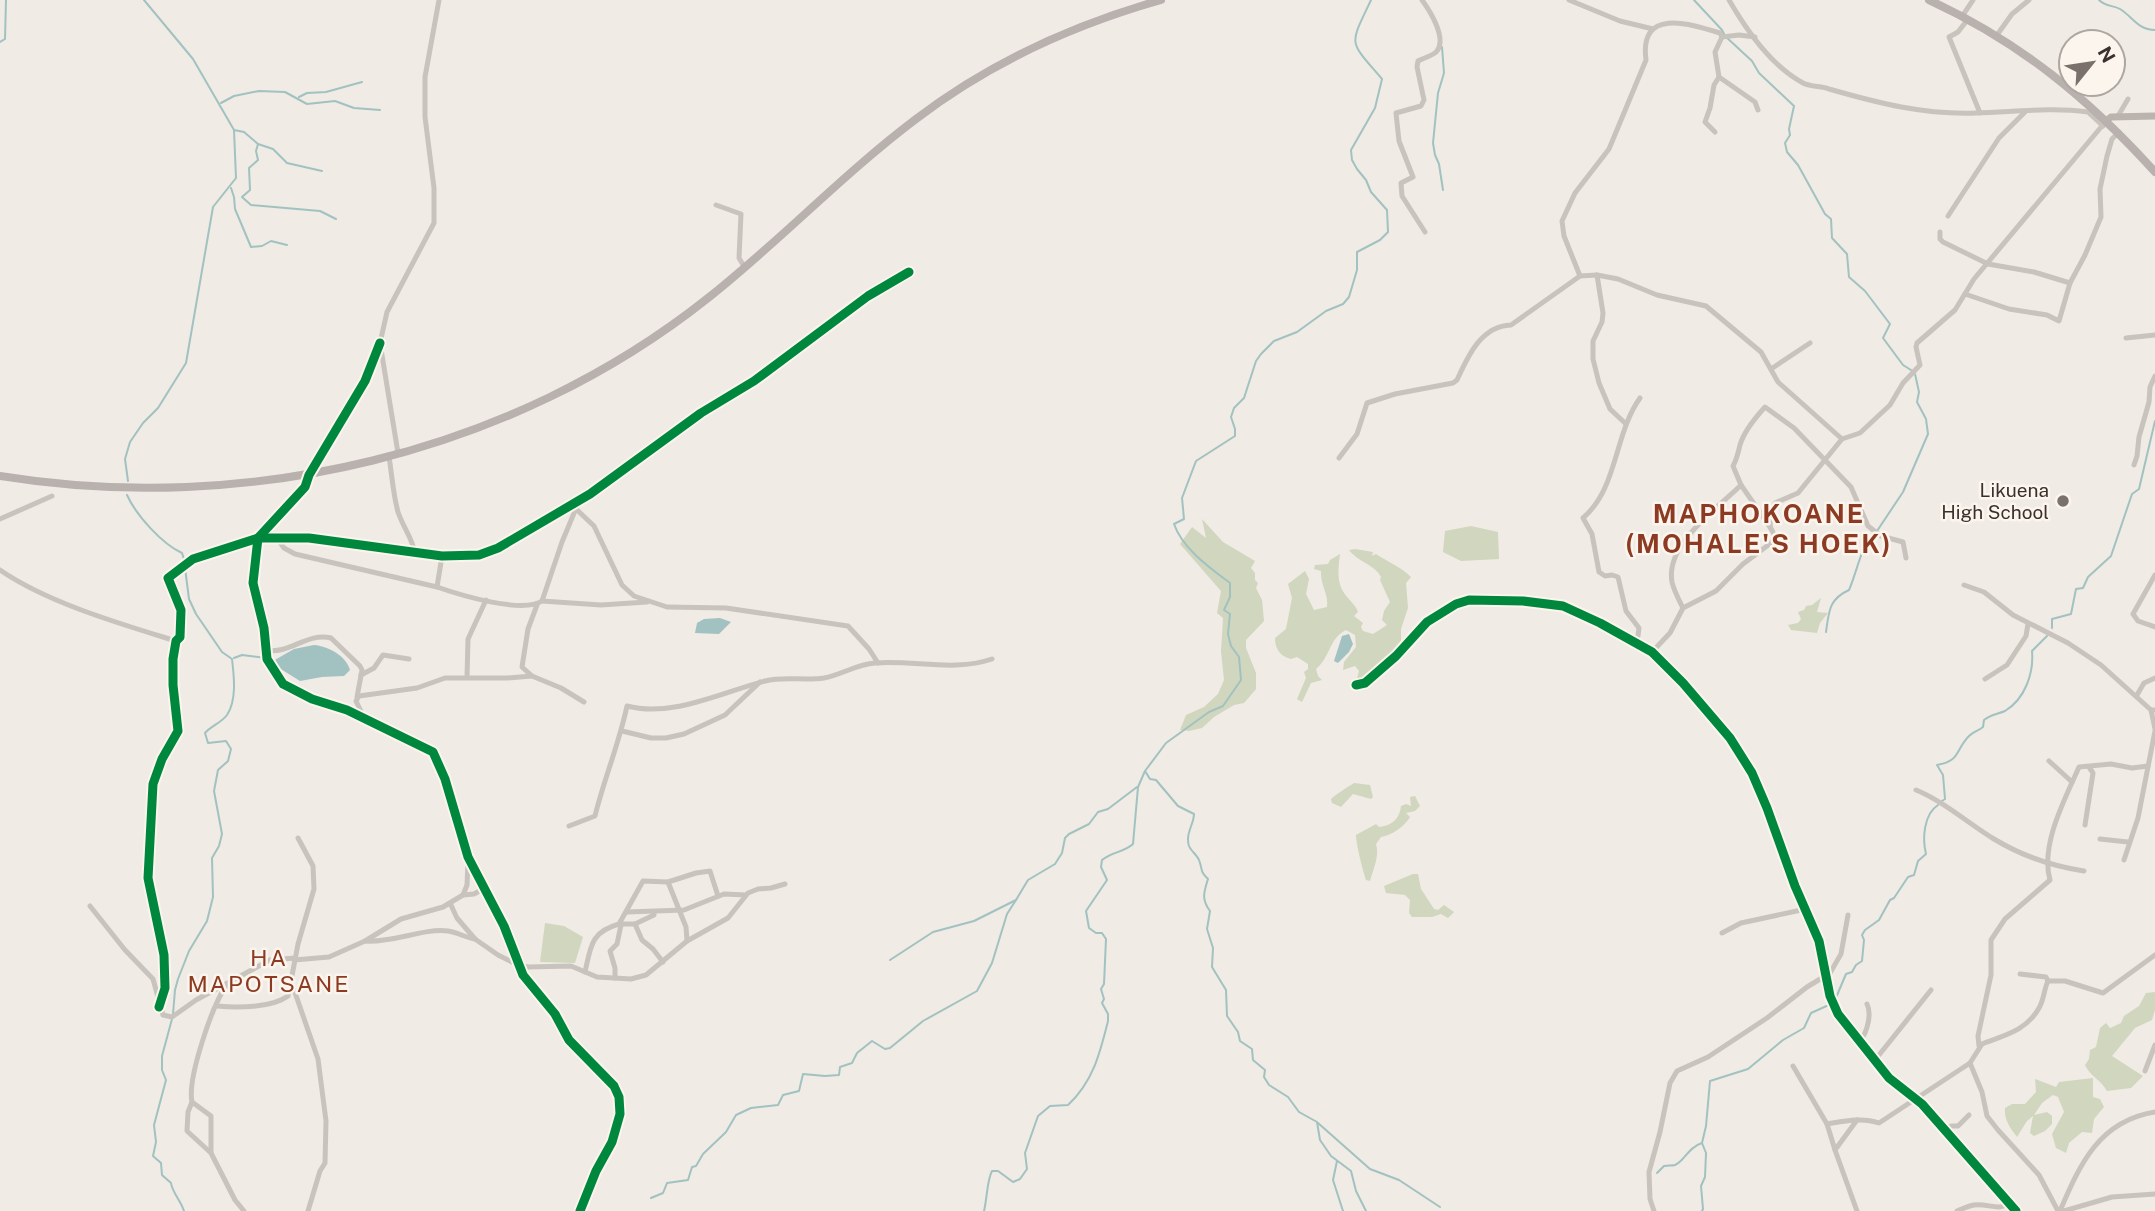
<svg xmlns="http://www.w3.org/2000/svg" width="2155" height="1211" viewBox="0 0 2155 1211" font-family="'Public Sans',sans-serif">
<rect width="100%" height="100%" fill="#f0ebe5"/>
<!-- green -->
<g fill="#d1d6bf">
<path d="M1202,519L1223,542L1255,561L1251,568L1255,573V580L1258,583L1256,588L1262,600L1264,621L1246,640V648L1256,673V689L1244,703L1234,705L1214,717L1202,728L1189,731L1180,730L1186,715L1204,707L1218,694L1224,680L1221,651L1223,618L1217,613L1221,591L1180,544L1192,527L1206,538Z"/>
<path d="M1471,526L1498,532L1499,559L1461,561L1443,552L1445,531Z"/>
<path d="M1355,549L1373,552L1372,556L1376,554C1388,562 1401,567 1411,577L1406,583L1408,608L1401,629V641L1393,651L1392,656L1365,681L1356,683L1359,671L1355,666L1343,670L1344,662L1356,647L1355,635L1346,630C1329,638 1330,658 1316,669L1318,676L1322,680L1311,683L1302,702L1297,699L1306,678L1304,672L1308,669V664L1297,657L1291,659C1280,656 1275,649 1275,638L1286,629L1292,598L1288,584L1305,571L1309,579L1306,594L1314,610L1327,607C1329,595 1320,584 1321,571L1314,569L1315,565L1328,564L1330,560L1340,554C1338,571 1336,585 1348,598C1353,604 1356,606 1358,612L1354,616L1363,623L1361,627L1363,631L1373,634L1387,625L1382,620L1384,611L1390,602L1380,580L1381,577C1374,564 1358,562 1349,550Z"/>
<path d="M1821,598L1817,612L1828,613L1820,623L1817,633L1791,630L1788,625L1798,623L1801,619L1798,612L1804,610L1806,606L1812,605Z"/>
<path d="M1354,783L1370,785L1373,797L1371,799L1353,794L1341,807L1332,803L1331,799C1335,795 1349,786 1354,783Z"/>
<path d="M1415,796L1420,806L1415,811L1406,813L1410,817C1404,827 1392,835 1381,837L1376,844C1380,855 1373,870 1370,881L1366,880C1363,871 1356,844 1356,835L1376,824L1379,827C1392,826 1400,818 1401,806L1406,804L1411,806L1410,797Z"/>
<path d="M1413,874H1418L1421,889L1434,909L1438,910L1444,905L1454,912L1448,918L1441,914L1432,917H1412L1409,913L1410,900L1405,895L1386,893L1384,886Z"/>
<path d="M545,923L564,926L583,937L575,963L540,962Z"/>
<path d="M2155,992V1010L2152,1020L2135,1028L2112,1056L2143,1076L2131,1088L2107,1091C2101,1080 2090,1076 2085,1065L2089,1059L2090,1050L2096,1047L2100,1028L2106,1023L2110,1028L2121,1023L2124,1016L2139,1006L2146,993Z"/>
<path d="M2093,1078V1097L2100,1099L2104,1107L2094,1119L2092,1133L2082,1132L2069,1143L2066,1153L2056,1148L2052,1134L2064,1112L2058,1097L2053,1095L2042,1103L2034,1115L2047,1112L2052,1116V1124L2045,1131L2034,1136L2030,1133L2033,1116L2027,1121L2017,1137C2010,1128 2004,1120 2005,1108L2012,1104H2025L2036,1092L2035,1079L2056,1087L2059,1082Z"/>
</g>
<!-- water -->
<g fill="#a1c2c1">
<path d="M720,618L731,622L719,634L695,633L697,623L704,619Z"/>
<path d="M1349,634L1353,644L1349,652L1338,663L1334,661L1342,636Z"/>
<path d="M314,645C327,646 346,655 350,670L344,676L322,677L300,681L276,666L273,661L294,649Z"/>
</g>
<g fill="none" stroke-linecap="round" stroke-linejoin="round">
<!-- stream -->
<g stroke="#a1c2c1" stroke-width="2">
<path d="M1694,0L1722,30L1725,36L1752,61L1759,73L1794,106L1789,129L1790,135L1785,143L1787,152L1798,165L1825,214L1831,219L1832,238L1847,254L1849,277L1865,291L1890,324L1883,338L1903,365L1911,370"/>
<path d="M2099,0C2106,7 2113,5 2120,9C2133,17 2138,30 2155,30"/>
<path d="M0,42L5,39L6,0"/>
<path d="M1442,47L1444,73L1438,93L1433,143L1435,155L1439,164L1443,190"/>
<path d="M299,97L307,93L326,92L362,82"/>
<path d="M221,103L234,96L259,91L285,92L307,104L335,101L354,108L380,110"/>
<path d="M234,130L244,132L258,144L273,149L287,163L322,171"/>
<path d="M258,144L256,151L258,160L249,168L250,190L242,197L251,205L320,211L336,219"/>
<path d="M231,188L234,197L235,209L251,247L262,246L271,241L287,245"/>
<path d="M128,481L125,459L130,442L143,423L158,408L186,363L213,207L236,178L234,130L193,59L144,0"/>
<path d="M127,495C136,515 162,544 182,553L185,562"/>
<path d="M1877,531L1903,492L1928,434L1926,419L1917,402L1919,392L1915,374"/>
<path d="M2052,628V619L2071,614L2076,589L2083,588L2088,577L2111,556L2132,494L2139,489L2155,421"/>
<path d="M1826,632C1829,611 1829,599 1849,590C1857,572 1860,549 1873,534"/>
<path d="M234,658L242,655L266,658"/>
<path d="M1145,771L1150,779L1156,780L1178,806L1194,814C1194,824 1185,834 1189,846C1191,851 1197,855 1199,860C1203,870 1199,870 1208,879C1204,892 1201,899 1210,911L1207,929L1213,948L1212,967L1226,990L1227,1016L1238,1032L1240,1041L1252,1049L1253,1060L1265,1070L1264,1077L1269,1085L1288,1097L1299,1112L1317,1122L1320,1140L1331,1156L1351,1171L1356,1191L1366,1211"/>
<path d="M1942,801L1945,799L1943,775L1937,765C1961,761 1955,750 1969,736C1973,732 1978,731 1983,727L1984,720C1990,715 1998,714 2005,711C2025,699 2034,673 2032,651L2047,636"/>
<path d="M890,960L933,932L974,921L1016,900L1028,880L1055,864L1062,853L1065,838L1069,834L1089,824L1098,812L1108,809L1137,787"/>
<path d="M1835,1000L1846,974L1852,972L1856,965L1862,961L1864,940L1862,935L1865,930L1879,920L1890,900L1894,898L1908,877L1914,875L1918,861L1926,854C1922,838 1924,814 1938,805"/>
<path d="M173,1014L175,990L178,979L189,951L207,921L213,897L212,858L219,846L222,834L214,791L218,770L228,761L231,749L226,741L208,743L205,733C211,726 221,723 227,715C237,700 234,676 232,659L222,652L196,614L189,599L185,568"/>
<path d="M172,1019L162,1056V1070L166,1080L154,1125L156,1142L153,1156L161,1163L162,1175L171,1183C172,1192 181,1201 184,1211"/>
<path d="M1318,1123L1370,1169L1399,1180L1440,1207"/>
<path d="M1337,1161L1333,1180L1343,1211"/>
<path d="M1657,1173L1664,1166C1668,1165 1671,1166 1675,1165C1685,1161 1687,1148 1702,1143"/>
<path d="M651,1198L663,1193L667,1183L688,1180L692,1167L696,1166L703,1154L726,1132L736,1115L751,1108L778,1105L783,1095L799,1091L803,1074L825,1076L839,1075L840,1067L852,1063L857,1053L872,1041L885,1049L890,1048L923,1021L977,991L992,963L1007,914L1016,900"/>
<path d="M984,1211C987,1199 987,1180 992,1171H998L1013,1182L1020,1179L1027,1169L1025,1153L1038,1116L1050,1106L1068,1105C1093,1082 1100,1053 1108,1021V1014L1102,1003L1104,999L1101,989L1104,984L1106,939L1102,933H1096L1089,928L1086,911L1107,880L1101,867L1102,860C1113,851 1123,853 1133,844L1138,787L1145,771L1166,743L1209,712L1223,706L1241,680L1239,657L1231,646L1228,634L1230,614L1224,610L1230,597V583C1210,568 1182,548 1174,524L1184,519L1182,498L1196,461L1235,436V429L1231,417L1234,408L1244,398L1256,361L1261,354L1274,341L1297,332L1326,311L1343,304L1349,297L1357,270V252L1380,240L1388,232L1387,210L1371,192L1366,180L1357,169L1352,160L1351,150L1375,108L1382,79C1348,39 1349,47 1371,0"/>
<path d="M1702,1211L1703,1209L1701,1186L1705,1177L1706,1153L1702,1143L1706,1126L1710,1081L1748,1069L1783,1040L1804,1028L1811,1013L1831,1004"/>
</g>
<!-- street -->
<g stroke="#c9c3be" stroke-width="5">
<path d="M1422,0C1430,11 1447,38 1437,51C1433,56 1423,58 1418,61L1417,67L1424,100L1421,106L1396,113L1399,141L1413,177L1401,183L1402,196L1425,232"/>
<path d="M1569,0L1620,21L1653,29"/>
<path d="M1729,0C1747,31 1771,66 1803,83C1811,87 1821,86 1829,89C1878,103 1924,115 1976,113C2014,112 2051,107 2088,112L2103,126"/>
<path d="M1963,15L1973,0"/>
<path d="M1968,19L1958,32L1949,37L1980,113"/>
<path d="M1997,35L2012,14L2029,0"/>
<path d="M1719,77L1755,102L1758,110"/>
<path d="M2118,116L2128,99"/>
<path d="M1715,132L1705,122L1710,108L1714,85L1719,77L1715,52L1722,37"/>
<path d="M716,205L741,214L739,258L745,268"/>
<path d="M1948,216L1999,138L2025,112"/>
<path d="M1940,232V239L1943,242L1988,264L2034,272L2070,283"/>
<path d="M1597,275L1603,313L1602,322L1593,341V359L1599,383L1610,409L1626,424"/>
<path d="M1580,276L1564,236L1562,221L1575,193L1609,149L1646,60C1639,8 1688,23 1720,33L1722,37L1739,35L1755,37"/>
<path d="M1965,294L2009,309L2047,315L2059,321L2070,283L2085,255L2101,217L2100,189L2107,156L2112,139L2119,132"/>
<path d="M2126,338L2155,335"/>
<path d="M380,343L365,381L309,475L305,487L258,538L253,583L264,628L267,659L283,684L312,699L347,710L433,752L445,779L468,857L504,926L523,975L555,1014L569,1040L614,1086L619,1097L620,1114L612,1142L596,1171L580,1211"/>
<path d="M1771,369L1810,343"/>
<path d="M398,453L380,343L387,312L434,223V188L425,117V77L439,0"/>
<path d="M389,457C392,475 393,494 398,512C403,527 412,538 415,553"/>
<path d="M1339,458L1357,434L1367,403L1395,394L1453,383L1457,380C1468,356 1481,326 1511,325L1580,276L1597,275L1618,279L1657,295L1706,306L1761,352L1778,382L1842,439"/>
<path d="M2134,465L2137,456L2139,437L2149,402L2150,387L2155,376"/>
<path d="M576,509L594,526L622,585L634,596L667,607L726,608L848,626L869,649L878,663"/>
<path d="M0,519L52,496"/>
<path d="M1770,527L1741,485L1733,466C1737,459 1738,453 1740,445C1744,431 1755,418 1765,407L1794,428L1851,487L1868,526L1881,536L1903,542L1906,558"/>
<path d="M276,537L284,548L295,554L437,587"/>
<path d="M442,556L437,587C460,595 522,614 542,601L562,542L577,506"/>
<path d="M0,570C48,603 121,624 176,641"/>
<path d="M2155,575L2133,614L2138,621L2155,627"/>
<path d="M1964,585L1984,592L2013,615L2068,643L2101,665L2151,710H2155"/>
<path d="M542,601L601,605L647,602"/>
<path d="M537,605L528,629L522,667L532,676L561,688L584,702"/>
<path d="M1683,608C1679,600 1674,591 1672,582C1665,544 1717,509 1741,485"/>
<path d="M1633,642L1638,636L1639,628L1626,611L1618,577L1612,575L1605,576L1599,572L1592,534L1583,518C1618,488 1614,434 1640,398"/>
<path d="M266,650C289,655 307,632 331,638L360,666L362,670L357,697"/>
<path d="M1652,652L1670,633L1683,608L1716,591L1743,564L1771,543L1775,536L1770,527L1771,512L1775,503L1798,493L1842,439L1860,433L1890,405L1903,383L1920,365L1916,347L1917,343L1955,310L1974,279L2107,120"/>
<path d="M361,675L374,668L383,655L409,659"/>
<path d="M467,677L468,639L486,600"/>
<path d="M1985,679L2007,665L2026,636L2028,624"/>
<path d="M1356,685L1365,683L1396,656L1427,622L1456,604L1469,600L1523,601L1563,606L1600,623L1652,652L1683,683L1730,738L1752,773L1767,808L1795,886L1819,941L1830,996L1838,1014L1889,1078L1922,1104L2016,1211"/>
<path d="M2137,695L2144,683L2155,678"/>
<path d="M2151,710L2155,729"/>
<path d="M365,720L356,701L359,696L417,688L445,678H507L532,676"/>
<path d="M622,731L651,738H666L684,734L725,715L760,682"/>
<path d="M2049,761L2072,782"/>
<path d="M1916,790C1943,801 1968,823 1994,839C2022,856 2051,866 2084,871"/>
<path d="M2085,825L2093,773L2089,767"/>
<path d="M569,826L595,816C604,779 619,744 627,706C672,718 723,692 765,681C784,676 804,681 824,678C841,675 857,664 875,663C915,660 954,672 992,659"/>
<path d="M298,838L313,866L314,889L298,944L291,981L318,1059L326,1121L325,1163L320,1171L308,1211"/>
<path d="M2100,839L2128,842"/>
<path d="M2124,860L2138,818L2155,731"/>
<path d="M668,882L686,927L687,941"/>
<path d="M463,895L474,894L483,889"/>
<path d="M450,903L457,918L475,939L498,955L518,965L528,967L571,966L597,977L631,979L646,975L687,941L728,918L748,893L758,889L771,888L785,884"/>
<path d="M90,906L125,950L153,979L163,1015L172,1017L196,1000L270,960L295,958"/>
<path d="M627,912L684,910L724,894L746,895"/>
<path d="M619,924H635L654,915V912"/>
<path d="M635,924L642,940L653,949L663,962"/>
<path d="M1722,933L1741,923L1806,909"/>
<path d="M365,941C394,943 422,928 448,931C457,932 466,938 475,939"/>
<path d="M294,960L329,957L365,941L401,919L443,907L463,895L467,885L468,860"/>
<path d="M585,972C591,945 591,932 619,924L643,881L668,882L696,873L710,871L718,896"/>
<path d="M2020,974L2046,977L2048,981H2065L2103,993L2155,955"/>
<path d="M615,978V968L610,951L617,944L621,925"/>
<path d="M226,986C212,1006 187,1079 192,1102L211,1116V1153L235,1200L244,1211"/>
<path d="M217,1006C237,1008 272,1008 288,996L290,984"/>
<path d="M159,1007L165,988L164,955L148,878L153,784L162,759L178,731L173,685V659L176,641L180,637L181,610L168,578L193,559L258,538H309L442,556L479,555L498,548L590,494L701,413L754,381L868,296L909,272"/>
<path d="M1860,1041C1867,1033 1872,1014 1867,1004"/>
<path d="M1979,1046L1978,1036L1991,975V940L2005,919L2050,880C2040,845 2065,799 2079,767L2111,764L2132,768L2148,766"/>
<path d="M1875,1060L1931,990"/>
<path d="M1970,1063L1982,1092L1987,1116L1998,1130L2039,1175L2058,1211"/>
<path d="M1793,1066L1827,1124L1835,1150"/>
<path d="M2145,1071L2155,1045"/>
<path d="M192,1102L188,1112L187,1131L211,1153"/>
<path d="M1827,1124C1845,1121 1862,1117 1879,1123L1970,1063L1982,1044C2005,1035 2026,1031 2039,1008C2044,1000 2044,989 2048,981"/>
<path d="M1946,1130L1951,1126H1958L1969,1115"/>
<path d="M1654,1211L1650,1199L1649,1172L1660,1132L1670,1083L1677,1071L1708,1057L1767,1018L1807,987L1830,973L1841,954L1848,915"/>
<path d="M1857,1211L1835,1150L1857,1120"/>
<path d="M1957,1211C1962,1209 1968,1206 1974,1205C1987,1203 1998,1211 2009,1204"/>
<path d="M2060,1211C2080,1164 2099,1121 2155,1112"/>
<path d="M2064,1211L2112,1197L2155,1194"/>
</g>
<!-- secondary -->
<path stroke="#bab3ae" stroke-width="7" d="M2107,120L2111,117L2155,116"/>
<!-- primary -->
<g stroke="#b8b1ad" stroke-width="8">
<path d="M1929,0C2020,42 2088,98 2155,172"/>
<path d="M0,476C246,516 512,454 708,298C780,241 843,174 916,119C989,63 1073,25 1161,0"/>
</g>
<!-- cycleway casing -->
<g stroke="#fbf5ee" stroke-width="13">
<g id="cycleway">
<path d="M380,343L365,381L309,475L305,487L258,538L253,583L264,628L267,659L283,684L312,699L347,710L433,752L445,779L468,857L504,926L523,975L555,1014L569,1040L614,1086L619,1097L620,1114L612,1142L596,1171L580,1211"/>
<path d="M1356,685L1365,683L1396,656L1427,622L1456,604L1469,600L1523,601L1563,606L1600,623L1652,652L1683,683L1730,738L1752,773L1767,808L1795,886L1819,941L1830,996L1838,1014L1889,1078L1922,1104L2016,1211"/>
<path d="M159,1007L165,988L164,955L148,878L153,784L162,759L178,731L173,685V659L176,641L180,637L181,610L168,578L193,559L258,538H309L442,556L479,555L498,548L590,494L701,413L754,381L868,296L909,272"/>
</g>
</g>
<!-- cycleway -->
<use href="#cycleway" stroke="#00873e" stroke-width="9"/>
</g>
<!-- markers -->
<circle fill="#7a716c" stroke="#fbf5ee" stroke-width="2.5" cx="2063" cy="501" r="7"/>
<g text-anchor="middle" stroke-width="5" stroke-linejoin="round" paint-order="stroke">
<!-- poi labels -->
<g font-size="19" fill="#3b302b" stroke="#fbf5ee" text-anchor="end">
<text x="2049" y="497">Likuena<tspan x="2049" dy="22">High School</tspan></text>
</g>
<!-- quarter labels -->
<g font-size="23" letter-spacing="2" fill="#8c3b22" stroke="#fbf5ee">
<text x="269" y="966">HA<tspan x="269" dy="26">MAPOTSANE</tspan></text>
</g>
<!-- district labels -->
<g font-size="26" font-weight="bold" letter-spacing="2" fill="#8c3b22" stroke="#fbf5ee">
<text x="1759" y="523">MAPHOKOANE<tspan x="1759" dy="30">(MOHALE'S HOEK)</tspan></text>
</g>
</g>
<!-- north arrow -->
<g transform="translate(2092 63) rotate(60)"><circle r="33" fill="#fbf5ee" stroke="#aea6a0" stroke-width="2"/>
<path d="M0-5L12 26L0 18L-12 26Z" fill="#7a716c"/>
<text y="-10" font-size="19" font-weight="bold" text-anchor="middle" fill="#3b302b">N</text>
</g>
</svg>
